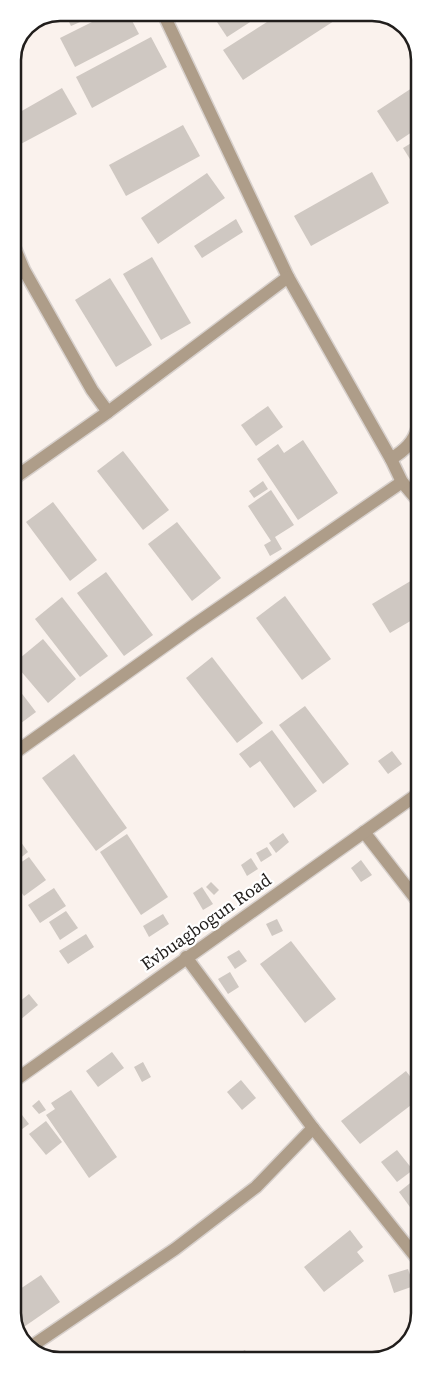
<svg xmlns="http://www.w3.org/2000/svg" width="432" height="1373" viewBox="0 0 432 1373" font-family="'Source Serif 4',serif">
<rect width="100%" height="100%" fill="#faf2ed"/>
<!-- building -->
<g fill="#cfc8c2">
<path d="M73,13H84L87,19L71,26L66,16Z"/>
<path d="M110,13H128L139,34L75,67L60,38Z"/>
<path d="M211,13H264L227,37Z"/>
<path d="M281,13H328L334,21L243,80L223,50Z"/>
<path d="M151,37L167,67L92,108L76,77Z"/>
<path d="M418,84V128L397,142L377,111Z"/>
<path d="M62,88L77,114L17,146L13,138V116Z"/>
<path d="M183,125L200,156L126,196L109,165Z"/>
<path d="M418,139V172L403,148Z"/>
<path d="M372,172L389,203L311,246L294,216Z"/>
<path d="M207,173L225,198L158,244L141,218Z"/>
<path d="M236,219L243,232L202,258L194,246Z"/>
<path d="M152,257L191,323L161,340L123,274Z"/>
<path d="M110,278L152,345L116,367L75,300Z"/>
<path d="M268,406L283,427L256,446L241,425Z"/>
<path d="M303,440L338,493L298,520L257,459L278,444L284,453Z"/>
<path d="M123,451L169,510L143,530L97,471Z"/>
<path d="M263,481L268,489L254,498L249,491Z"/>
<path d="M271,490L294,525L275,537L282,549L270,556L264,545L271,541L248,506Z"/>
<path d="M53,502L97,560L70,581L26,522Z"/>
<path d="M177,522L221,578L192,601L148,544Z"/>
<path d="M106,572L153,635L124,656L77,593Z"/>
<path d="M419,576V616L390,633L372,604Z"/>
<path d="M285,596L331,659L302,680L256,618Z"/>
<path d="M62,597L108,656L80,677L35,619Z"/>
<path d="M43,639L76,679L48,703L14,663Z"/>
<path d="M212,657L263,723L237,743L186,678Z"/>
<path d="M13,682L36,712L13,729Z"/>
<path d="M305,706L349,764L323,784L279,725Z"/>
<path d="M272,730L317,791L294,808L260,761L250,768L239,754Z"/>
<path d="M392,751L402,764L388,774L378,761Z"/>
<path d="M74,754L127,828L96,851L42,778Z"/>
<path d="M13,831L28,852L14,863Z"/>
<path d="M283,833L289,842L276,853L269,843Z"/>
<path d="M127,834L168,897L141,915L100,852Z"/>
<path d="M267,847L272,855L261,862L256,853Z"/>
<path d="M29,857L46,880L24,896L14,882V867Z"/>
<path d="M251,858L258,869L247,876L241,865Z"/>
<path d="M361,860L372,875L361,882L351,868Z"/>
<path d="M211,882L219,890L214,895L206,887Z"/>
<path d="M14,886L22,898L14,905Z"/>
<path d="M202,887L213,904L203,910L193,893Z"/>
<path d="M54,888L66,906L40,923L28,905Z"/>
<path d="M66,911L78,928L60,940L49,922Z"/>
<path d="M163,914L169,924L149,937L143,926Z"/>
<path d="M277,919L283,931L272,936L266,924Z"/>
<path d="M86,934L94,947L68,964L59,951Z"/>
<path d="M291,941L336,999L305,1023L260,964Z"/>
<path d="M239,950L247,961L235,969L227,957Z"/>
<path d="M230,972L239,987L228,994L218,979Z"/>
<path d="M29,994L38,1005L14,1025V1006Z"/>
<path d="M112,1052L124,1068L98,1087L86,1071Z"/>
<path d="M143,1062L151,1077L142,1082L134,1067Z"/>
<path d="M406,1071L419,1088V1099L360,1144L341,1121Z"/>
<path d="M241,1080L256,1098L242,1110L227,1092Z"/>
<path d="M71,1090L117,1157L89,1178L46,1115L55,1109L51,1103Z"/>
<path d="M39,1100L46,1110L39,1114L32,1106Z"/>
<path d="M22,1115L29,1124L14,1135V1121Z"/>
<path d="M46,1121L62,1142L46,1155L29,1134Z"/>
<path d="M397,1150L413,1170L397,1182L381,1162Z"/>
<path d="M419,1176V1217L418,1218L399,1192Z"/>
<path d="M350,1230L363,1247L357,1252L364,1261L324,1292L304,1267Z"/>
<path d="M408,1269L414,1286L394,1293L388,1275Z"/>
<path d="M41,1275L60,1302L18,1331L14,1325V1293Z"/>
<path d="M245,1350L249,1358L257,1354L260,1359L226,1360Z"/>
</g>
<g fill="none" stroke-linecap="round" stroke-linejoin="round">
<!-- minor casing -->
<g stroke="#d7d0cc" stroke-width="15">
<g id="minor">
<path d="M163,13L288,277L391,459L402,482L419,502"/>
<path d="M13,244L24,270L92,390L108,412"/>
<path d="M391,459C405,450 413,443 418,427"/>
<path d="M13,479L108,412L288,277"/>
<path d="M13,754L194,625L402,482"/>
<path d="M364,832L419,903"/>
<path d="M186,957L313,1128L419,1261"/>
<path d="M14,1081L419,793"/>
<path d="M29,1348L175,1249L256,1187L313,1128"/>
</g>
</g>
<!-- minor -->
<use href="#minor" stroke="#ae9d89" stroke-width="12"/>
</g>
<g text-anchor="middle" stroke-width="4.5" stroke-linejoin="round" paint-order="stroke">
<!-- street labels -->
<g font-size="18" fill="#211e1c" stroke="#fff">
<text transform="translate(206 922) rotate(-35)" y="6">Evbuagbogun Road</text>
</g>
</g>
<!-- crop -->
<path d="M0 0H432V1373H0ZM60 21H372A39 39 0 0 1 411 60V1313A39 39 0 0 1 372 1352H60A39 39 0 0 1 21 1313V60A39 39 0 0 1 60 21Z" fill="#fff" fill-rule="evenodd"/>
<path fill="none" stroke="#211e1c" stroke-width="2.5" d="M60 21H372A39 39 0 0 1 411 60V1313A39 39 0 0 1 372 1352H60A39 39 0 0 1 21 1313V60A39 39 0 0 1 60 21Z"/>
</svg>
